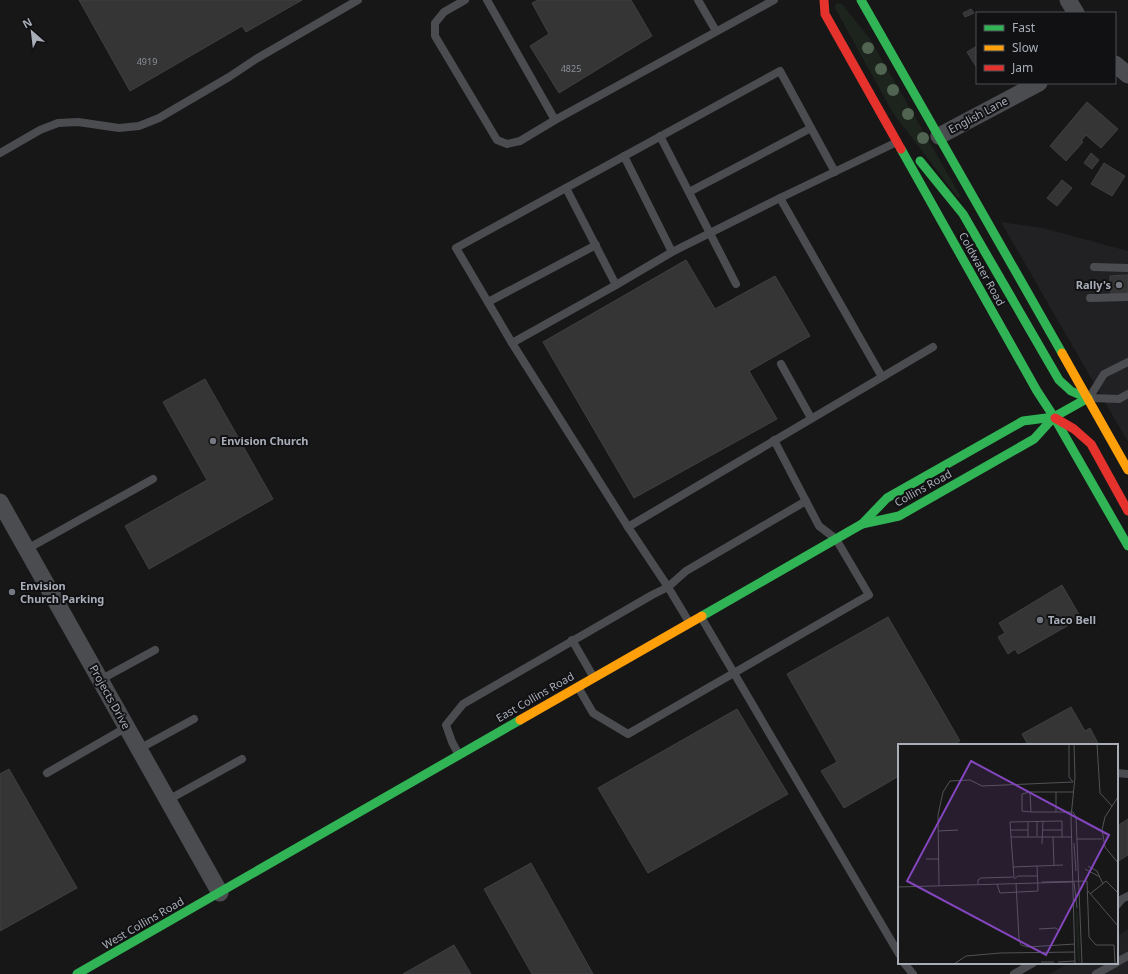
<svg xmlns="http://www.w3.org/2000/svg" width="1128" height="974" viewBox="0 0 1128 974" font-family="'Noto Sans',sans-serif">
<rect width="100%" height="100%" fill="#171717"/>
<!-- built -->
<g fill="#212123">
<path d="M1001,222L1043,228L1128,251V442Z"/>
<path d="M1128,929V974H1049L1069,963H1117V936Z"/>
</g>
<!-- green -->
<path fill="#1d241e" d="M838,3L842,4L870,39L961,197L958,198L893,113L835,8L836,4Z"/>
<!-- building -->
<g fill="#353536" stroke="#3f4043">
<path d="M79,0H302L246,32L242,26L130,91Z"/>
<path d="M538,0H631L652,36L559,93L530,46L549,34L532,3Z"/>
<path d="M971,9L974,13L965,17L963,13Z"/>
<path d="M977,46V68L967,52Z"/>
<path d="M1087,102L1118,129L1101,148L1086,135L1081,141L1083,142L1066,161L1050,146Z"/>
<path d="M1091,153L1099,160L1092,169L1084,163Z"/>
<path d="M1104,163L1125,176L1112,196L1091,184Z"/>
<path d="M1062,180L1072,188L1057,206L1047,198Z"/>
<path d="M686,260L715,309L775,276L810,336L749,371L777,419L634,498L543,342Z"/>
<path d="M1128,275V293L1111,294L1110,276Z"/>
<path d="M205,379L273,499L149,569L125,526L207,480L163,402Z"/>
<path d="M1062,585L1081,618L1018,654L1015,649L1008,654L998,637L1005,633L999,623Z"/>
<path d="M888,617L960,741L953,745H899V776L844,808L821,771L837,762L787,674Z"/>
<path d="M1071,707L1085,731L1090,728L1099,745H1028L1022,734Z"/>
<path d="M737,709L788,794L648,873L598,788Z"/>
<path d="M9,769L77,888L0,931V774Z"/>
<path d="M1128,819V855L1117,862V826Z"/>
<path d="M531,863L593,974H532L484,889Z"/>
<path d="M454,945L471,974H403Z"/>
</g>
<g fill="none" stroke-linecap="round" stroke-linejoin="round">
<!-- lane -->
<g stroke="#4b4c50" stroke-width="8">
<path d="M465,0L444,12L435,23V36L497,140L507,144L520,141L555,120"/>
<path d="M487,0L555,120L774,0"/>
<path d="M698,0L716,31"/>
<path d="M660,136L736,284"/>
<path d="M0,153L40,130L58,123L78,122L119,128L139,126L159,118L229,77L256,59L358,0"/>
<path d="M624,156L672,252"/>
<path d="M566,188L616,285"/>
<path d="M689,192L811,128"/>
<path d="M1094,267L1128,268"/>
<path d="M1090,298L1128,297"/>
<path d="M488,302L596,245"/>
<path d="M512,343L456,248L780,71L835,172"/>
<path d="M781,364L811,418"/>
<path d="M882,377L780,198L897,142"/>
<path d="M1089,398L1104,374L1128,362"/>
<path d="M1091,398L1119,399L1128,394"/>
<path d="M628,527L933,347"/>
<path d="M27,549L153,479"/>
<path d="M701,617L899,954"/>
<path d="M689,622L668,587L686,571L806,501"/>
<path d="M572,640L594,678"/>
<path d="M100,680L155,650"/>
<path d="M578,687L593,713L628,734L869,595L836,539L819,526L774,440"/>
<path d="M139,749L194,719"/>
<path d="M459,755L452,742L446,725L463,704L652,595L668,587L628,527L512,343L616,285L672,252L780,198"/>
<path d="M47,773L127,727"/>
<path d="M1117,773L1128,774"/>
<path d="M168,800L242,759"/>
<path d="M1117,905L1122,899L1128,896"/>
<path d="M1117,962L1128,956"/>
<path d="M904,963L913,974"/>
<path d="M1014,974L1033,963"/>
<path d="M1096,974L1116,963"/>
</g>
<!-- street -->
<g stroke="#4b4c50" stroke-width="17">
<path d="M1068,0L1076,13"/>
<path d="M1115,64L1128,75"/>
<path d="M939,136L1039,83"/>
<path d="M0,502L220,893"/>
</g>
<!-- fast -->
<g stroke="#30b455" stroke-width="9">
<path d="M861,0L1062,353"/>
<path d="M901,149L1037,391L1054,417L1128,546"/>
<path d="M920,161L963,214L1059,380L1071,391L1087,398"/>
<path d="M862,524L899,516L1034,439L1054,417L1088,398"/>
<path d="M702,616L862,524L887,498L1023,421L1054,417"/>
<path d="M77,974L520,720"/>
</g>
<!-- slow -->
<g stroke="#ff9f0a" stroke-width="9">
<path d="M1062,353L1128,470"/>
<path d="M520,720L702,616"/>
</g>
<!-- jam -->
<g stroke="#e5322d" stroke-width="9">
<path d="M824,0L825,14L901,149"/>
<path d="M1055,418L1074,429L1091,444L1128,511"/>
</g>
</g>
<!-- trees -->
<g fill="#506451">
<circle cx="868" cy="48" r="6"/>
<circle cx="881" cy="69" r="6"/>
<circle cx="893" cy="90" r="6"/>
<circle cx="908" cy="114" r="6"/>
<circle cx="923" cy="138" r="6"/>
</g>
<!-- markers -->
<g fill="#757880" stroke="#111113" stroke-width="1.5">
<circle cx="1119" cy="285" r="4"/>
<circle cx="213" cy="441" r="4"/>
<circle cx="12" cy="592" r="4"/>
<circle cx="1040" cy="620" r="4"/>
</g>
<g text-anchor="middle" stroke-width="4" stroke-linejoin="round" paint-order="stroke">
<!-- number labels -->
<g font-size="9" fill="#8b8f98">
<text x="147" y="65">4919</text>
<text x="571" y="72">4825</text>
</g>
<!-- street labels -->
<g font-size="11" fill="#a8adb8" stroke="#111113">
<text transform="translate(978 115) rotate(-28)" y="4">English Lane</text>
<text transform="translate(982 269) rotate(61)" y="4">Coldwater Road</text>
<text transform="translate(923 488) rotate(-29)" y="4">Collins Road</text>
<text transform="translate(110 697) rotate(61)" y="4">Projects Drive</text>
<text transform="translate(535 697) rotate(-30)" y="4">East Collins Road</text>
<text transform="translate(143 923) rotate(-30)" y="4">West Collins Road</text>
</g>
<!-- poi labels -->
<g font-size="11" font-weight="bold" fill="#a8adb8" stroke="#111113" text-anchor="start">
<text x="1111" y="289" text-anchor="end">Rally's</text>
<text x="221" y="445">Envision Church</text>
<text x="20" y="590">Envision<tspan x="20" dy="13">Church Parking</tspan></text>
<text x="1048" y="624">Taco Bell</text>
</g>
</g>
<!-- overview -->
<g transform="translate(898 744)">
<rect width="220" height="220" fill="#171717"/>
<path d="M177,160L180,171L182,220L180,216Z" fill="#1d241e"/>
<path fill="none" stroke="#515357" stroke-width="1" d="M171,0V33L175,38M176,0L177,33L173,73L177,220M199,0L202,49L214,62M132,48L124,50V67L133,68M158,48V68M175,48H132L133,68H175M220,53L207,73L204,86L207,103L220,119M175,68L178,73L184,220M113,86H130M145,86H164M40,87L60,86M139,92V77M113,93L112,78L164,77V93M130,93V77M179,95H204M176,99L178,127M144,100L145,77M28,115H41M156,121L155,93H174M190,122L199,127L205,140M115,123L165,121M187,125L202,133M116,135L120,132H139M144,138L189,137L191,193L198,201H216L217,220M176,138L179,164M118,139L121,195L123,201L130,203L177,200M80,140V136L83,134L116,133L113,93H155M99,140L102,149L140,147L139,122M41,142L40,71L45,48L52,37L72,36L84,42L175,38M0,143L175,138M190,147L220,182M192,150L208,137L220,149M141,185L158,184L161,187M143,218H156M160,218L177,217M56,220L68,212L102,209L177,208"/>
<path fill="#8446be" fill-opacity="0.15" stroke="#8446be" stroke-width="2" d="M73,17L211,91L148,211L9,137Z"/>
<rect width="220" height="220" fill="none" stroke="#a8adb8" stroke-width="2"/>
</g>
<!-- legend -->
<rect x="976" y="12" width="140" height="72" fill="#111113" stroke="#4d4f55"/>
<rect x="984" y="25" width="20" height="6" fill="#30b455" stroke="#4d4f55"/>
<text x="1012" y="32" font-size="12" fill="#a8adb8">Fast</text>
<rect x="984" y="45" width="20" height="6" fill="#ff9f0a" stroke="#4d4f55"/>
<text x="1012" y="52" font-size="12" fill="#a8adb8">Slow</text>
<rect x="984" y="65" width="20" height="6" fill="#e5322d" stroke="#4d4f55"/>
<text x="1012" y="72" font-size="12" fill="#a8adb8">Jam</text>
<!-- north arrow -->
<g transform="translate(32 32) rotate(332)" stroke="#111113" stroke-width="3" paint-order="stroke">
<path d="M0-3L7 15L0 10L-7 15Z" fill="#a8adb8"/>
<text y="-6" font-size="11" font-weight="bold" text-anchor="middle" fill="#a8adb8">N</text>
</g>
</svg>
